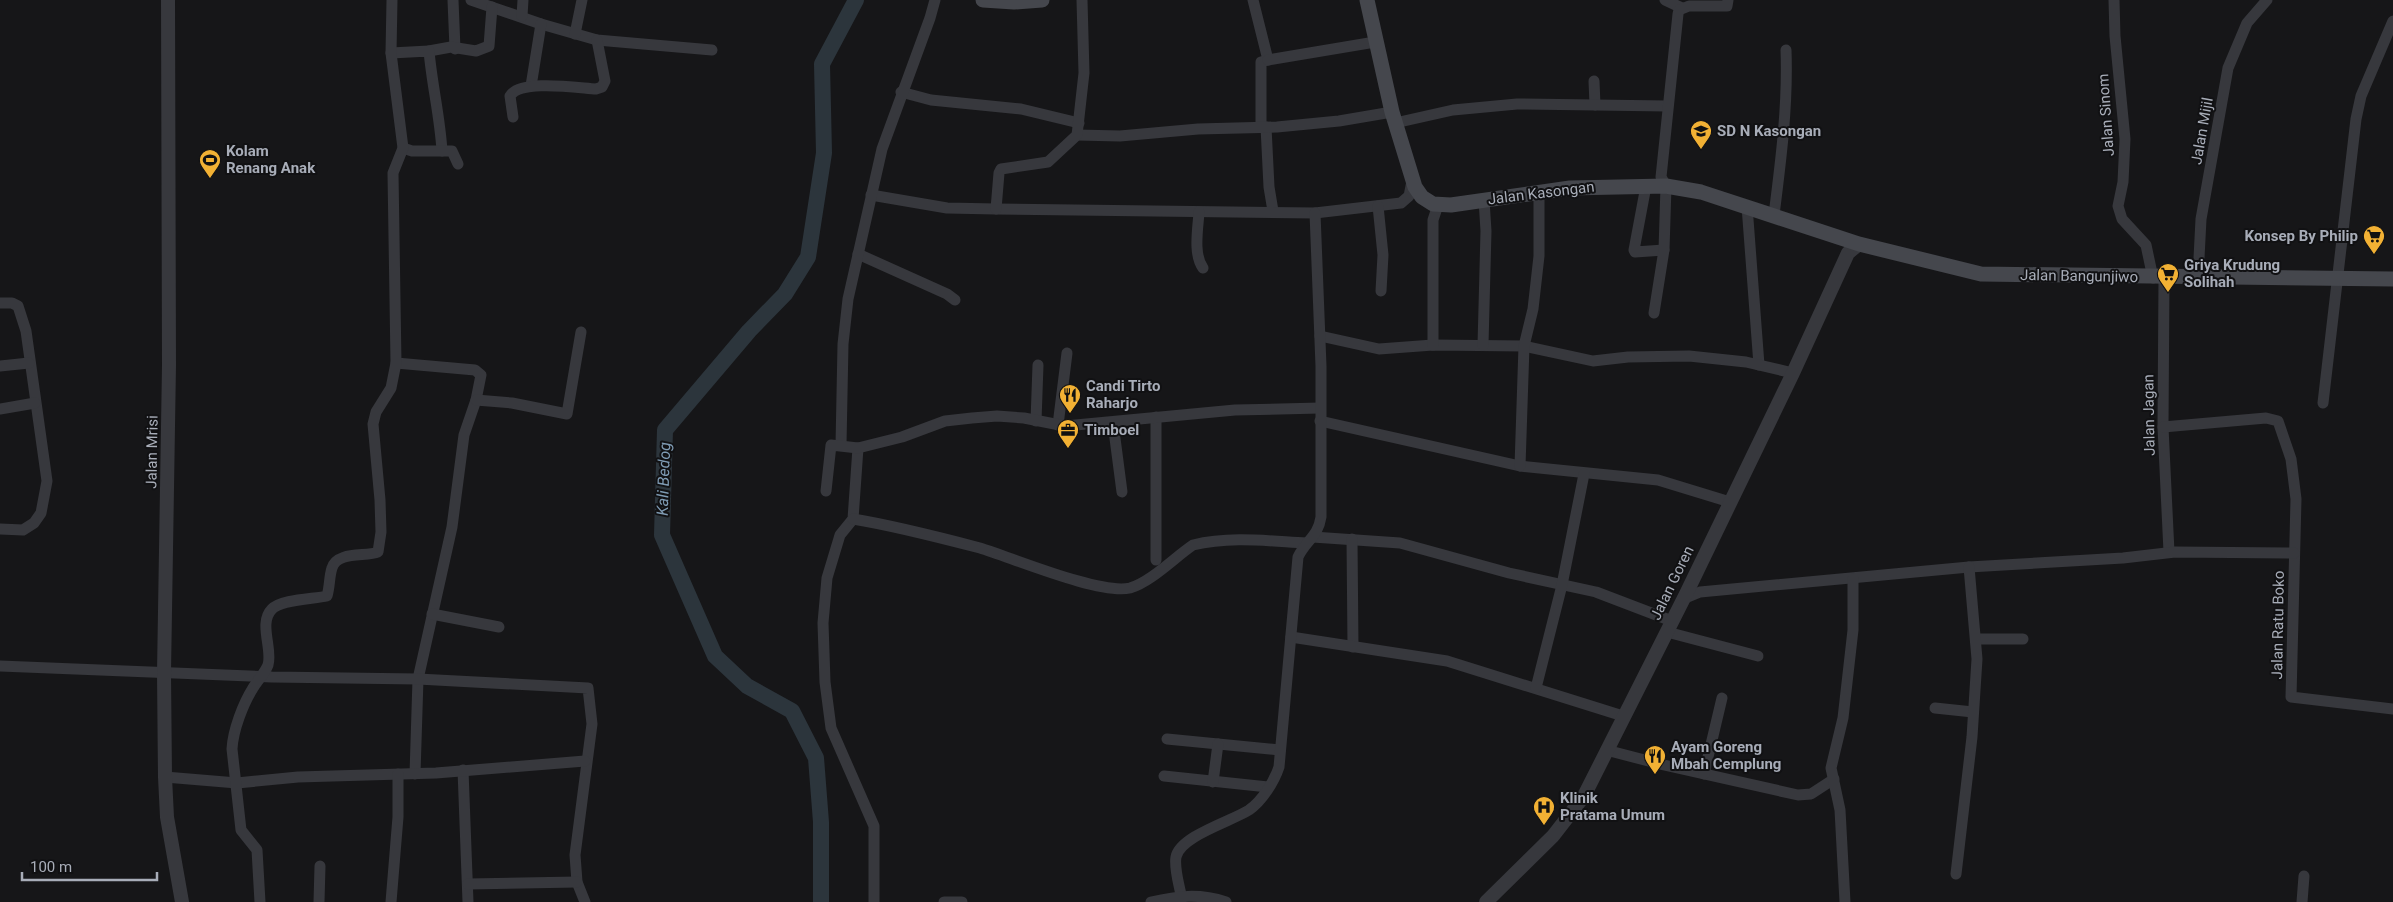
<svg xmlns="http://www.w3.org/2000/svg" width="2393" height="902" viewBox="0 0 2393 902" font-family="Roboto,sans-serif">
<rect width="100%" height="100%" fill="#161618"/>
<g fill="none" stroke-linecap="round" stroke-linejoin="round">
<!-- river -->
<path stroke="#2c353c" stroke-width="16" d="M821,902V822L816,758L792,711L747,686L715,656L662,535L665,430L749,331L785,294L808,257L824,153L822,64L856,0"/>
<!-- minor -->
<g stroke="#37383d" stroke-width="11">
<path d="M453,0L455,49"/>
<path d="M471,0L541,24L597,40L712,50"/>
<path d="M1253,0L1268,60L1261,62V127"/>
<path d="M1665,0L1682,8"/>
<path d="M2114,0L2115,36L2125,139L2123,182L2118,206L2122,219L2146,245L2153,278"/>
<path d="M522,16L523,0"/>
<path d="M575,34L582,0"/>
<path d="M429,51L451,47L476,51L489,46L492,7"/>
<path d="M391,53L429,51C432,85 440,117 442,151"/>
<path d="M1268,60L1375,42"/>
<path d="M1594,81L1595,105"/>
<path d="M531,86L541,24"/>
<path d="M901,92L931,100L1021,109L1079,123"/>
<path d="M513,117L510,96C520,79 578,88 596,89L602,87L605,81L597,40"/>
<path d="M1395,123L1453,110L1517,104L1667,106"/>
<path d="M1266,127L1269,187L1273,211"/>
<path d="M1077,135L1120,136L1198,129L1277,127L1339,121L1392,112"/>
<path d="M403,148L412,151H452L458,164"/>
<path d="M1646,186L1634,250L1635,252L1664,250"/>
<path d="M871,195L947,208L996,209L1315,213L1401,203L1409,196L1412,181"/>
<path d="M1378,206L1383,255L1381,291"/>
<path d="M1747,206L1759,365"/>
<path d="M996,209L999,173L1001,169L1048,162L1077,135L1084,73L1082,0"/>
<path d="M1199,212C1198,229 1193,254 1203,268"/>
<path d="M1774,215C1781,160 1788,105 1786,50"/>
<path d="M858,254L947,294L955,300"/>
<path d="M2164,278L2163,427L2169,552"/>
<path d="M2198,278L2201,219L2228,68L2247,23L2267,0"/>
<path d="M0,303H12L18,306L26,331L47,481L41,513L34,523L23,530L0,529"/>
<path d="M1654,313L1664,250L1666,186L1661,177L1678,14L1679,10L1689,6H1727L1728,0"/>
<path d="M1320,336L1379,349L1433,345L1524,346L1593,361L1628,357L1689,356L1746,362L1793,373"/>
<path d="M1433,345V220L1438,205"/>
<path d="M1483,345L1486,231L1484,200"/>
<path d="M396,363L475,370L481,375L476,400L464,435L452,527L418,679L415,774"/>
<path d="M0,366L29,363"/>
<path d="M476,400L512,403L567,414L581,332"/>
<path d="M2323,403L2356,119L2361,96L2393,21"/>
<path d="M0,409L35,403"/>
<path d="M1156,417V560"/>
<path d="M1036,421L1038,365"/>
<path d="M1320,421L1520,466L1658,480L1730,502"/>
<path d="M1113,423L1122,492"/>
<path d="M1058,425L1067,353"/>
<path d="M2163,427L2266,418L2278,421L2291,459L2296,499L2291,697L2393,709"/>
<path d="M841,445L843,344L848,299L882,149L930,18L935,0"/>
<path d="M858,448L853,519L840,535L827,578L823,623L825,682L831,728L874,826V902"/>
<path d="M1520,466L1524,346L1533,309L1539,256V192"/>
<path d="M826,491L831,445L858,448L902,437L945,421L972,418L997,416L1024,418L1065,426L1235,410L1320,408"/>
<path d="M853,519C896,526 938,537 980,548C1013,558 1100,595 1130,588C1151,582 1175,557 1193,545C1230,536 1268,541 1306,543"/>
<path d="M1313,537L1400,543L1509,573L1596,592L1672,621"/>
<path d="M1352,539L1353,647"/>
<path d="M1683,599L1700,592L1969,567L2123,558L2175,552L2294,553"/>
<path d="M432,614L499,627"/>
<path d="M1667,632L1758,656"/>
<path d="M1291,637L1447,661L1623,716"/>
<path d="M1976,639H2023"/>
<path d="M0,666L272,677L418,679L588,688L592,724L575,855L577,882L585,902"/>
<path d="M1536,688L1562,585L1584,474"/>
<path d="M1935,708L1973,712"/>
<path d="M1167,739L1280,750"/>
<path d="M1606,750L1664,765L1798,795L1811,794L1834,779"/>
<path d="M463,770L468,902"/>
<path d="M1704,774L1722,698"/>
<path d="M1164,776L1268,787"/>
<path d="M165,777L237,783L298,777L436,773L585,761"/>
<path d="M1213,782L1218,744"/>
<path d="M1956,874L1972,737L1977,659L1969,567"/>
<path d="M468,884L577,882"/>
<path d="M1181,895C1179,884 1174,868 1176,857C1180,836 1232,821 1249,810C1262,801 1274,782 1279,767L1298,557C1306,540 1318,537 1321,517V366L1315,213"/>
<path d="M260,902L257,850L241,830L232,749C233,730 243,704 253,688C257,681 265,673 268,665C273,649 258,623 272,609C281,599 314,599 327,596C330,586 329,577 332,568C337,551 366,557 378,552L381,532L380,500L373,424L376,412L391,388L396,363L393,173L403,148L391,53L392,0"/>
<path d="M319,902L320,866"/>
<path d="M391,902L398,817V774"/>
<path d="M944,902H962"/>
<path d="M1151,902C1177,896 1199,893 1226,902"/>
<path d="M1845,902L1840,810L1831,768L1843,718L1853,630V579"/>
<path d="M2302,902L2304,876"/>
</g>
<!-- tertiary -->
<g stroke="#37383d" stroke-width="14">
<path d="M168,0L169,365L164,673L165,777L167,817L182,902"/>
<path d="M1486,902L1553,836L1584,796L1686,594L1793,373L1848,253L1859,244"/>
</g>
<!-- secondary -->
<g stroke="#45474d" stroke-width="15">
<path d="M983,0L1014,2L1042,0"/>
<path d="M1367,0L1392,112L1415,187L1422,197L1433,204L1451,205L1570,188L1666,186L1701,192L1859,244L1981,274L2393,279"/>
</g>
</g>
<!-- icons -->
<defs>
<g id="school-pin" transform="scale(1.125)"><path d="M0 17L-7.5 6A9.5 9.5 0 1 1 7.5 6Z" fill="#f2b134" stroke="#111113"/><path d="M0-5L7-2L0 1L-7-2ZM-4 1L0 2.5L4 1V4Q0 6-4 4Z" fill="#111"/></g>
<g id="stadium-pin" transform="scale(1.125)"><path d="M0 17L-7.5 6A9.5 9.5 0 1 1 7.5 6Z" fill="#f2b134" stroke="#111113"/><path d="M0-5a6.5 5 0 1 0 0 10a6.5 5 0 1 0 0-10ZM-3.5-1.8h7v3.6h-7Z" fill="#111"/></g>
<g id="supermarket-pin" transform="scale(1.125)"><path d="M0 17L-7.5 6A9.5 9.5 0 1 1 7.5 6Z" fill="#f2b134" stroke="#111113"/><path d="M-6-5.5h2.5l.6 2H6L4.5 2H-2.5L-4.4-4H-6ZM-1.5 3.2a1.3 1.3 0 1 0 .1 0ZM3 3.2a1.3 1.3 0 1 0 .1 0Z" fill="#111"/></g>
<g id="restaurant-pin" transform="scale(1.125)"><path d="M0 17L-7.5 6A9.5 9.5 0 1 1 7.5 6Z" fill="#f2b134" stroke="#111113"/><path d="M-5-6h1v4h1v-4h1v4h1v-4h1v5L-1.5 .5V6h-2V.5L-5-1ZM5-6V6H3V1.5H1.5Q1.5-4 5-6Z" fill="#111"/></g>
<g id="office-pin" transform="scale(1.125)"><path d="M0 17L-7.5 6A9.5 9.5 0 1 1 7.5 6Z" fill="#f2b134" stroke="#111113"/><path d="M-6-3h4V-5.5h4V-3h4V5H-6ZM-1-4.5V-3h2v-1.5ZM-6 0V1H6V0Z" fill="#111"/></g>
<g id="hospital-pin" transform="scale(1.125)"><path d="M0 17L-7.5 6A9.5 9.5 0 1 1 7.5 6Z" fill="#f2b134" stroke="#111113"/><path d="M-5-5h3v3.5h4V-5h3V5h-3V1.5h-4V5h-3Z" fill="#111"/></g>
</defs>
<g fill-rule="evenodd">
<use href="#school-pin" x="1701" y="131"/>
<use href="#stadium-pin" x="210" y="160"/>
<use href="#supermarket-pin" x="2374" y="236"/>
<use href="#supermarket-pin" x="2168" y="274"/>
<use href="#restaurant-pin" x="1070" y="395"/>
<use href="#office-pin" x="1068" y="430"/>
<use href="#restaurant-pin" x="1655" y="756"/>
<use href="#hospital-pin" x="1544" y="807"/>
</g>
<g text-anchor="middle" stroke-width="4" stroke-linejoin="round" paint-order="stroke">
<!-- street labels -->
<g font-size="15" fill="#a8adb8" stroke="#111113">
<text transform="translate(2106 115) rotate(-94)" y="5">Jalan Sinom</text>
<text transform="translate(2202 131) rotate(-80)" y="5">Jalan Mijil</text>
<text transform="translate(1541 193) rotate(-7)" y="5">Jalan Kasongan</text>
<text transform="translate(2079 276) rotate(1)" y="5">Jalan Bangunjiwo</text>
<text transform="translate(2149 415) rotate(-91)" y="5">Jalan Jagan</text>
<text transform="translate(152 452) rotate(-89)" y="5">Jalan Mrisi</text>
<text transform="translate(1672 583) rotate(-64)" y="5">Jalan Goren</text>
<text transform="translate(2278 625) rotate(-89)" y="5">Jalan Ratu Boko</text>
</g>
<!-- poi labels -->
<g font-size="15" font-weight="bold" fill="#a8adb8" stroke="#111113" text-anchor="start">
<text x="1717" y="136">SD N Kasongan</text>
<text x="226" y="156">Kolam<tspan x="226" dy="17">Renang Anak</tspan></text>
<text x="2358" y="241" text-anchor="end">Konsep By Philip</text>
<text x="2184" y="270">Griya Krudung<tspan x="2184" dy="17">Solihah</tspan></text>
<text x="1086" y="391">Candi Tirto<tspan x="1086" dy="17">Raharjo</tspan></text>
<text x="1084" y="435">Timboel</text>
<text x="1671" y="752">Ayam Goreng<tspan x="1671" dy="17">Mbah Cemplung</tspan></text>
<text x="1560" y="803">Klinik<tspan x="1560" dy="17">Pratama Umum</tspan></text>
</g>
<!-- water labels -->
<g font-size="16" font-style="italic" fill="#7f9bb3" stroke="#111113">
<text transform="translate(663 479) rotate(-88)" y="6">Kali Bedog</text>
</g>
</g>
<!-- scale -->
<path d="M22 872v8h135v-8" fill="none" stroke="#a8adb8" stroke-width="2.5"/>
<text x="30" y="872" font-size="15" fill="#a8adb8" stroke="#111113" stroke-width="4" paint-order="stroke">100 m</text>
</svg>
